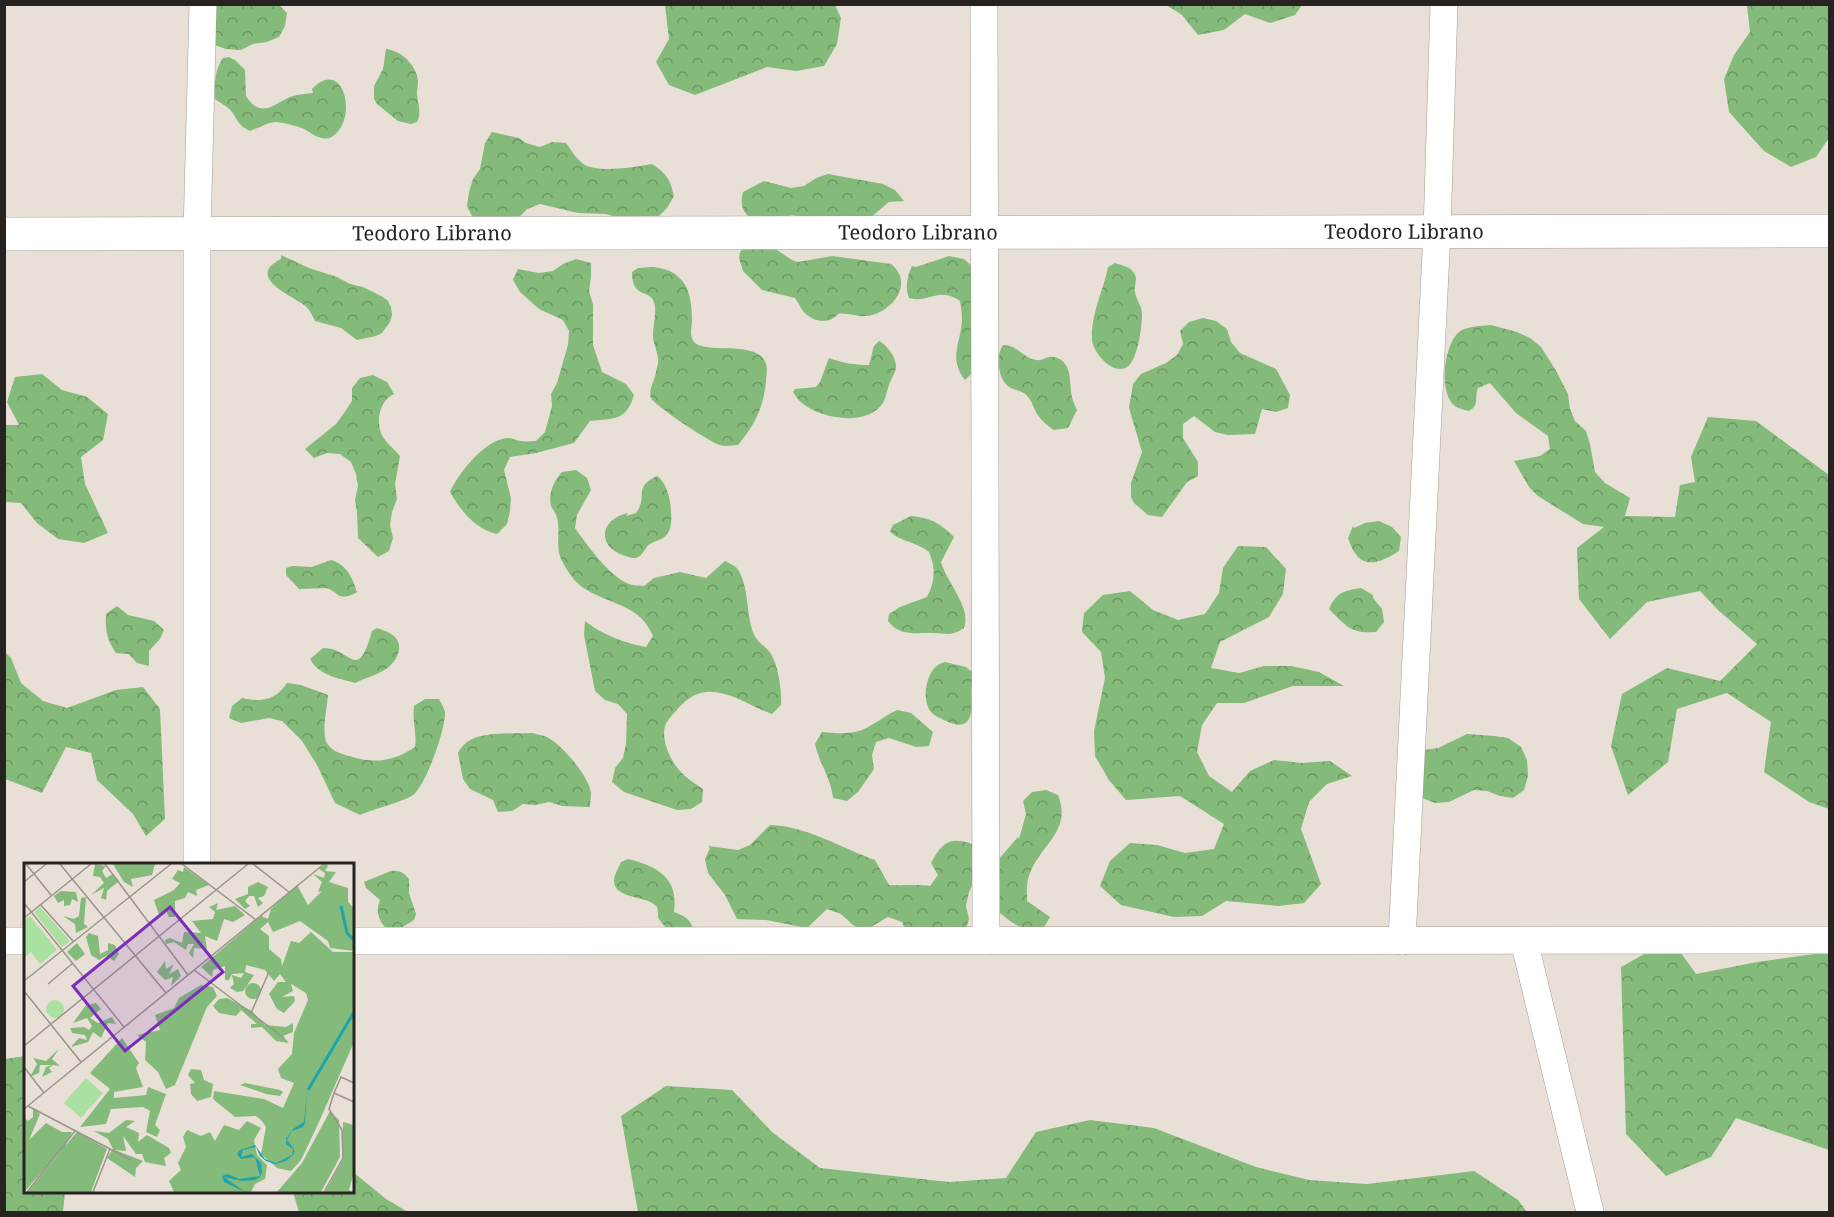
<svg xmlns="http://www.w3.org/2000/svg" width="1834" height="1217" viewBox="0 0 1834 1217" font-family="'Noto Serif',serif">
<defs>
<pattern id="forest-crowns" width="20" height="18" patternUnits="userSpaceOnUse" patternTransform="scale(1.5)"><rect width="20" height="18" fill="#84ba7a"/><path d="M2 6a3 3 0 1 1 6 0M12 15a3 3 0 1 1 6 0" fill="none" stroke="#6c9764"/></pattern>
</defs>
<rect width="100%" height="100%" fill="#e8e0d6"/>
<!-- forest -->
<g fill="url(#forest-crowns)">
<path d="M197,5H279L287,13L285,26L279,37L267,42L253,44L241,50L226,49L200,40Z"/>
<path d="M665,5H835L841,18L837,44L824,66L796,71L767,67L695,95L669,85L656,62L669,39Z"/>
<path d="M1166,5H1302L1295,15L1270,23L1245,14L1224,30L1198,35L1182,15Z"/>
<path d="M1745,5H1829V138L1816,157L1791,167L1764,151L1729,112L1724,79L1734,55L1750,32L1747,6Z"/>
<path d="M386,49C402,51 415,64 418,80C418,85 417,90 417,94C418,105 422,113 417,122L411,124L398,121L377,104L374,99V86L383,69Z"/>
<path d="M229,57L235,60L245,70L246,96C262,121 275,102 293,96C299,94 306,94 313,93L312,89C343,56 359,118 333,136C323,143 313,134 304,129C298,126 284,123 277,122C268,122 258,128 250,131C238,125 239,122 232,112C229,107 220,103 215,99C215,83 214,71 223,58Z"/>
<path d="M492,132L519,138L526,143L540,147L552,142L566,143C571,150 578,161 585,165C600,173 635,167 652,164C667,174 670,179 674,196L667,208L658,217L632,222L606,214L578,213L540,204L527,209L509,228L473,218L467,206L469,192L473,179L480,169L485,143Z"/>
<path d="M828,174L883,184L895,190L904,201L889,202L869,219L831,225L792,215L756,223C744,213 739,208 743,192L764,181L791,188L804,186L816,178Z"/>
<path d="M744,247L774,248L792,260L798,262L832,256L891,264C916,284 890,314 866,316C856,317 847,312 838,314C829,325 812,322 803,311C800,307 798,302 795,298L762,290L743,271L739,258L740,252Z"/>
<path d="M281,255L309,268L337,277L350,284L363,287L383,297L388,301L391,307L392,315L390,322L382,333L376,336L357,340L341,328L315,321C312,315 309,308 304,305C291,295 245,277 281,259Z"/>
<path d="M949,256L964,259L979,273L975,370L965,380C948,358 961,343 962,320C962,314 961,307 960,301C938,286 929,304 909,298C905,287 907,277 912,266L916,267Z"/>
<path d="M576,259L591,263V277L589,291L593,304V345L602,372L626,384L634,395C626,422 613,418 590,421L574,443L536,453L510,457L504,470L511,498L510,511L507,524L497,534C475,529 461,511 450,492C459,472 485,440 507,438C512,438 517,441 521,441C526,442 531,441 536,441L545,432L552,406L551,394L557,383L568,345L569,331L563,320L539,309L520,292L513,280L518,269L539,273L553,271L563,264Z"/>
<path d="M1115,263C1123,266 1134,267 1136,278C1136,283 1134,288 1135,292C1136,300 1142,305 1142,314C1142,326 1138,360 1127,367C1113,376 1092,352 1092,339C1091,313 1103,292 1108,267Z"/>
<path d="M653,267C685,270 692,292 692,319C692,327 689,335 694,342C706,355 759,339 766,364C768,369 766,377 766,382C763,409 755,424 738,445C732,445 726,447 720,445C711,443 654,405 651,398C648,390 655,380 656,372C657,367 659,362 658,358C657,350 653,343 653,335C653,326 656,316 655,307C653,286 632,302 632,272L638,268Z"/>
<path d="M1203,318L1216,321L1227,329L1231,342L1240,353L1276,369L1290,395L1288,408L1276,412L1262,409L1255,434L1228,435L1215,432L1194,416L1183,424V438L1198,462V476L1187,482L1162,517L1148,515L1134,503L1131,497V483L1142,452L1129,408L1133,384L1141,374L1166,363L1177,355L1183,344L1180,331L1189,322Z"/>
<path d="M1491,325L1517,332L1530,338L1541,347L1555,369L1568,394L1570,409L1575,421L1586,431L1590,444L1595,472L1605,483L1630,498L1625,516L1675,517L1680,485L1695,482L1691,457L1708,417L1756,421L1829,475V809L1809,802L1764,772L1771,722L1727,693L1677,709L1668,762L1628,795L1611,746L1622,694L1667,668L1720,681L1757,644L1718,610L1700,591L1647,602L1610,639L1579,599L1577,548L1604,527L1583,524L1538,496L1529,487L1514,461L1540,456L1550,449L1548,436L1516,413L1490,383L1478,388C1474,398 1480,405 1469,411C1465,410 1459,409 1455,406C1438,393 1444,345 1459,332C1466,326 1482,326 1491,325Z"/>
<path d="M879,341C887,345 897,358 896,368C895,373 891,379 889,385C887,390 886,398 883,403C867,427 821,419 802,403C798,400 796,396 793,392L795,389L816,387L820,382L829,358C843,363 854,365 869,365L874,346Z"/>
<path d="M1003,345C1016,345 1021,355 1032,359C1044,363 1045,355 1054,357C1073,361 1069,383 1072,397C1073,401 1075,406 1077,410L1068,428L1054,430C1048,426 1041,420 1037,414C1034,409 1032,401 1028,397C1024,391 1017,391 1011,388C998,382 995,356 1003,345Z"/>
<path d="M42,374L62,390L87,397L108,414L103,440L81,457L85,484L108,533L84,543L58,539L37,523L21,503L5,502V425H19L7,402L15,377Z"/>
<path d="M373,375L387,382L394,394C380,400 376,420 381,433C384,441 394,449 400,456L395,484L397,499L392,512L390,525L393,538L389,551L378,557L358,538L357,512L355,500L358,486L356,474L351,462L340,454L327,453L314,458L305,449L336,424L344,413L352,401V388L360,378Z"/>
<path d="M576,470L587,478L591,490L577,515L575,528C587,545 609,576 629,584C633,586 639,585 644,586L654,578L680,572L706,578L725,561C728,563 734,565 737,568C749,585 746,613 753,632C756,641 762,644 768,650C778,661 782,690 781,705L772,714C751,707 729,690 706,692C694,693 684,701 676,711C672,715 667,721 665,726C661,741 671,762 681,772C687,779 696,784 703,789L702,802L691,809L677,810L624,792L612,782L615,768L623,758L626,744L627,714L618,704L605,700L595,691L584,635L585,621C603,635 624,643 646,647L653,636C640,605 612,605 587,590C575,584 567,571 561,559C555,545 561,532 557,518C556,513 553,510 551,506C548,493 554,481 562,472Z"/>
<path d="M657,476C667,483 671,500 671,513C672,521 671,534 663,538C659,541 654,541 650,544C645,547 643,555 638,557C633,559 633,558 629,557C597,550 597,520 628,513L626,516L636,513C649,495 632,488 657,476Z"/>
<path d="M911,516C929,517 942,524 954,537L941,562C947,583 972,608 964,628C951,637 946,633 932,633C915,633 899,636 888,621L889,614L900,607L927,597C935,582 936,568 929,552C918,542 897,541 890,531L893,525Z"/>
<path d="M1379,521L1392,527L1401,537L1399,551C1374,567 1358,569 1348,538L1353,526L1354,528L1365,523Z"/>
<path d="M1238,546L1266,547L1286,569L1283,594L1269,617L1220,642L1211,668L1239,673L1264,666H1291L1319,672L1344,686H1293L1244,703H1217L1202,725L1197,752L1209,776L1232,792L1250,771L1274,760L1302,763L1330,761L1352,776L1327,784L1309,802L1301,829L1321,884L1304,903L1279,906L1226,901L1202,916L1174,917L1121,905L1100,886L1110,861L1130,843L1157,845L1185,853L1214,849L1224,824L1180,796L1126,800L1109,780L1095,756L1094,731L1105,678L1101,652L1082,632L1084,613L1103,595L1130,591L1153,610L1178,620L1205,614L1219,593L1223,568Z"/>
<path d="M331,560C346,564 353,578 357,592C337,604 337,589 325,588C317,588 308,589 300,589V590L286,575V568L292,566L312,567Z"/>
<path d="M1361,588L1373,595V598L1382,609L1384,622L1376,632C1351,634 1346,626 1329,609C1337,592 1343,591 1361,588Z"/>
<path d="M117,606L128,615L154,621L164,630L160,639L149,651V666L137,663L129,654L116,653C107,640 105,630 106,614Z"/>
<path d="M377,628C382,630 387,631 391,634C406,643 398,661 386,669C377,675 365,678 355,683C339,678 319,676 310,659L323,648C352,648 357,684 372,631Z"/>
<path d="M5,652L11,658L21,683L43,701L67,708L116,690L143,687L160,709L165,819L146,836L133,814L97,780L91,753L66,747L42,793L5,779Z"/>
<path d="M945,662L966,667L972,672C973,680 971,687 971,695C973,714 971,733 946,721C942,719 934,716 931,712C920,698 927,665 945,662Z"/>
<path d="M287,683L301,685L328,695C327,707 322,730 326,741C329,750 341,754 349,756C373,764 393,762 415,747C417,732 412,721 414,706L425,699H439C441,703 444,708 445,712C446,728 426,785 413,795C405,801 371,810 360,815L335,803L317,765L302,741L282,721L269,718L241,723L229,718L232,706L242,698C261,702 275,701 287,683Z"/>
<path d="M897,710L911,713L933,732L929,746L916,747L889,738L876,742L872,755L874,769L858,792L847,801L833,798C831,778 819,763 815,744L822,732C835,733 849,735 862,730C874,725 884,716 897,710Z"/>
<path d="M533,733C538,735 543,735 547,737C562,745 589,776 591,793C591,797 590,803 590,807L562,806L549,802L535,805L523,804L512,811L498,812L493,800L470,789L463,779L458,753C460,749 463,745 467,742C483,731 514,734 533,733Z"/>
<path d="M1467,734L1494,736L1508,738L1521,747L1527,760L1528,776L1524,790L1513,798L1500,796L1487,791L1474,790L1449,802L1435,803L1422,798L1424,750L1438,748Z"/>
<path d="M1046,790L1058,795C1072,831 1042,843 1030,873C1026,882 1027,892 1027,901L1050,917L1043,929C1017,930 1014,924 994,908L991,868L1018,837L1019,839L1026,814L1023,801L1032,792Z"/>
<path d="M770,825C807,826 841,848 875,860L889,885C903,886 916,884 930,886L938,875L931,863C942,843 949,836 972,844L981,866L969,892L966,906L969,919L965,932L908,935L902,922L888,917L864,931L853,925L841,914L827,909L807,928L766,920L737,919L725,895L708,873L705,859L710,848L708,846L738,850L750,845Z"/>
<path d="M628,859C656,866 679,877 674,912C684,916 690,918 693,929L675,934C669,929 661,925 658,917C658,914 658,910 657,907C649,895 613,900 614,880C614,875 619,867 621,862Z"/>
<path d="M391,871C400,870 404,873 409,879V893L416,914L414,920L401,928L388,930C379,922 375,912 380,900L366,888L364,882Z"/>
<path d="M1671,939L1696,974L1757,962L1829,952V1150L1736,1118L1711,1157L1666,1176L1626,1134L1621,967Z"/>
<path d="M25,1056L26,1192H65L63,1212H5V1059Z"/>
<path d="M666,1086L732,1090L772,1132L820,1168L949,1182L1006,1178L1036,1132L1090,1120L1154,1128L1256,1167L1309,1180L1367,1184L1474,1171L1518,1200L1527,1212H638L621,1116Z"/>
<path d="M353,1172L386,1199L408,1212H299L293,1192H352Z"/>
</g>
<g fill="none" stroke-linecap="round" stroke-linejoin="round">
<!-- minor casing -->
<g stroke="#a39b92" stroke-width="28">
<g id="minor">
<path d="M984,4L986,941"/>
<path d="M197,864V233L203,4"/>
<path d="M4,941H26"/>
<path d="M352,941L1830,940"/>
<path d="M1402,941L1437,232L1444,4"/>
<path d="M1524,941L1590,1212"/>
</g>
</g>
<!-- secondary casing -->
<g stroke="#a39b92" stroke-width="34">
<g id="secondary">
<path id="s1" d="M4,234L1830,231"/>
</g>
</g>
<!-- minor -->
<use href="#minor" stroke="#fff" stroke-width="27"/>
<!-- secondary -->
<use href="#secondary" stroke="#fff" stroke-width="33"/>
</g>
<g text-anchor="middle" stroke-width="4.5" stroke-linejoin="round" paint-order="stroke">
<!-- street labels -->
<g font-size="20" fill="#262320" stroke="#e8e0d6">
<text dy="7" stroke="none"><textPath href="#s1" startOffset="1400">Teodoro Librano</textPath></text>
<text dy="7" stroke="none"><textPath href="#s1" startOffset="428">Teodoro Librano</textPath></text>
<text dy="7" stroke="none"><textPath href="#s1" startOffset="914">Teodoro Librano</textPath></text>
</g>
</g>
<!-- overview -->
<g transform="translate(24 863)">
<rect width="330" height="330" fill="#e8e0d6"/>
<path d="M22 146a9 9 0 1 1 18 0a9 9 0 1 1-18 0ZM62,215L79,230L57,255L40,240Z" fill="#aae1a0"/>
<path d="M71,1L82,3L78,8L82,15L89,11L95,18L83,28L82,37L77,35L80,25L67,32L80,20L76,14L69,13ZM89,1H131L128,12L107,16L109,24L100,19ZM302,1L304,3L301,8L312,9L305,19L324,25V39L330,45V88L306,85L304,78L276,58L249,69L244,59L236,66L245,73V86L257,96L258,103L267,78L275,80L287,69L309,89H330V179L295,259L277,297L267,308L253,305L237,291L242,264L238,258L232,253L211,254L189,236L190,228L240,236L259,245L270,220L257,215L254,206L268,191L270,170L284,137L282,130L267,121L269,128L258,134L270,133L271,138L260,150L253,146L245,131L254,119H262L256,111L250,118L241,107L222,102L221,109L230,112L219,128L213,129L206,125L210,121L208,112L217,115L220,110L208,111L205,117H201V103L189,107L188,114L177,104L237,53L244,56L247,46L273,22L284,42L298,28L294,29L298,19L289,11L300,15L301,10L295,6ZM160,4L185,22L172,27L173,33L164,29L161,35L151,38V54H145L142,48L135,52L130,37L150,27L156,20L148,16L154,7L159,9ZM234,19L244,24L240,33L234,35L239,40L234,44L230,33H225L221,38L226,43L221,46L211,36L224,31V24ZM37,28L52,29L54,39L48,36L46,42L40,43V37L34,40L30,33ZM62,34L60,61L64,64L52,70L51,61L39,53L50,56L55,53L57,35ZM194,40L192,47L211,43L221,52L209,59L200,56L193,78L181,73L183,86L170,85L169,95L165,90L170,81H164L162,87L150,79L142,81L141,77L146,75L158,80L160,69L177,70L168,58L189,56L191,49L185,44ZM65,70L74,73L76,91L84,87V80L91,82L95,91L90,98L82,93L75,97L67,92L62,74ZM53,80L61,91L52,98L43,89ZM141,98L142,106L150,101L145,111L154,106L157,113L147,123L149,114L141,117L133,109ZM221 128a8 8 0 1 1 16 0a8 8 0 1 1-16 0ZM177,122L189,124L193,133L183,144L151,222L142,226L134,209L121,197L122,179L113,172L136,167L131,152L150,145L155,135ZM203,135L228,148L241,162L262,164L269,160V169L259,173L265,180L252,178L238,164L227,165V161H233L217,147L212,153L195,150L189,143L195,136ZM72,140L77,146L66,155L74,160L88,154L92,161L84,160L77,175L69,169L64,179L47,184L55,175L63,177L61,172L48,170L46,165L60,164L65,167L68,163L63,155L49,160L62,142L66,146L67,141ZM98,175L115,200L112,205L119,224L90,229V235L122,232L124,224L142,231L131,262L136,267L133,274L122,269L126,248L119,244L87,246L82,261L56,264L86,226L66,210ZM35,186L28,196L36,203L29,202L25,205L28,209L18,214L22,204L28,202H16L15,210L6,214L13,201L9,195L22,198ZM167,206L177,207L180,217L189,221L187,234L173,238L167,231L166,221L171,220L164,212ZM221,220L256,227L259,229L256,233L242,231L216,222ZM9,245L16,251L5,277L22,260L38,269H48L41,283L53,269L83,286L67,329H4L39,285L0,329V254L4,258L9,254ZM306,248L315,257L316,294L297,329H253L278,300ZM102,257L111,258L102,264L115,270L114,279L123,272L145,285L147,290L140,295L142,303L121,299L118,291H112L99,273L102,288L91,287L119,298L112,305L111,314L83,295L89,286L84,276L70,268L85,270ZM223,258L237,265L230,277L233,292L243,302L241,316L231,321L227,329H150L145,318L157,307L154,300L162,284L159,274L163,267L177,273L186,269L191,278L200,262L215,267ZM319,259L330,262V309L325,327L328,329H301L318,298Z" fill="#84ba7a"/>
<path d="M6,53L33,87L16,101L7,89L0,95V58Z" fill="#aae1a0"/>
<path d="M16,44L46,78L38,84L10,49Z" fill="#aae1a0"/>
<path d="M283,227L281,260L279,264L268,268L263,277L270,286V291L262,298L251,301L242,298L236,293L232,284L219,287L217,294L228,291L237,300L238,309L236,314L231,317L218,318L200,314L221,329L200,319L198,313L204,311L215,316L236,313L231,294L217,296L213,291L216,287L231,282L241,296L252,300L268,292L269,286L262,281V276L269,266L280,259Z" fill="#1fa4ac"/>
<path fill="none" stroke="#1fa4ac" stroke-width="3" d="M317,43L323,70L330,77M284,227L330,149"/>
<path fill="none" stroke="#9a948d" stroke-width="1.5" d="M2,1L27,32M36,1L142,130M81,1L164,112M158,1L232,57M229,1L265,29M0,19L22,1M0,40L100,164M16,41L49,78M0,55L67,1M170,107L260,175M0,118L147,1M24,121L49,100M0,128L57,199M227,150L245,109M0,183L224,1M0,204L20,230M310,230L330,239M4,243L107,297M0,246L300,1M3,329L51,268M69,329L86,286M300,329L319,295L318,267L305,246L310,230L317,214L330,220"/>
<path fill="#7b2cbf" fill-opacity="0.15" stroke="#7b2cbf" stroke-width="3" d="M146,44L199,109L101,188L49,123Z"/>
<rect width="330" height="330" fill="none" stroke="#262320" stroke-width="3"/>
</g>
<!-- border -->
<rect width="1834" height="1217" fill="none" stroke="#262320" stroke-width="12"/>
</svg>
